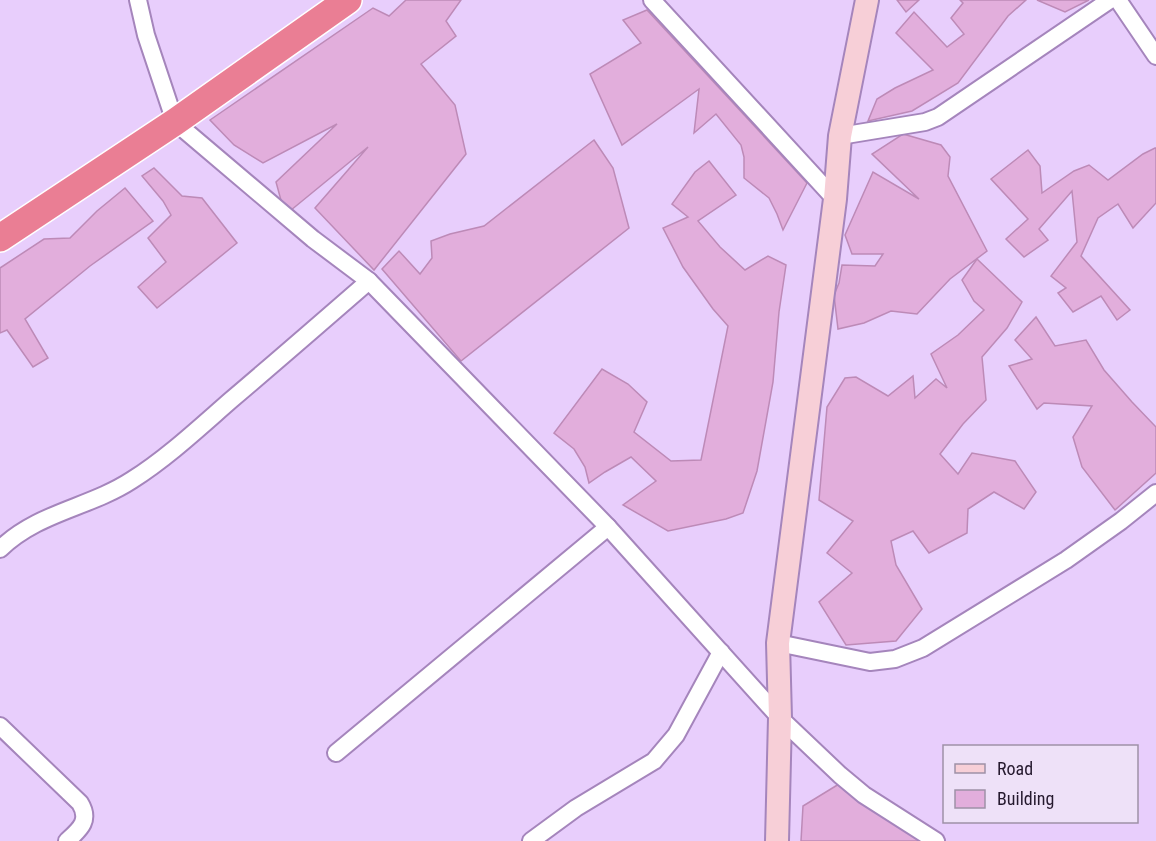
<svg xmlns="http://www.w3.org/2000/svg" width="1156" height="841" viewBox="0 0 1156 841" font-family="'Roboto Condensed',sans-serif">
<rect width="100%" height="100%" fill="#e8cefc"/>
<!-- building -->
<g fill="#e2aedc" stroke="#bd8ab7" stroke-width="1.5">
<path d="M406,0H461L446,21L456,36L421,64L455,105L466,154L374,270L315,208L368,147L285,215L276,182L337,124L263,163L234,145L210,120L373,8L389,16Z"/>
<path d="M897,0H919L906,12Z"/>
<path d="M960,0H1026L1008,16L958,83L912,111L868,121L877,99L895,88L933,70L896,33L914,12L947,47L964,34L951,18L963,3Z"/>
<path d="M1037,0H1089L1065,12Z"/>
<path d="M647,10L807,183L783,230L777,214L769,198L744,178V157L741,145L716,114L694,133L699,89L622,145L590,74L641,43L623,20Z"/>
<path d="M903,134L941,145L950,157L948,176L987,251L950,279L917,314L891,311L864,323L838,329L834,295L839,283L842,265L875,266L883,254H852L845,235L873,172L919,199L872,154Z"/>
<path d="M594,140L613,168L629,228L461,361L382,269L399,251L420,274L432,258L431,241L450,234L484,226Z"/>
<path d="M1155,148H1156V203L1133,228L1118,204L1098,218L1081,256L1130,310L1117,320L1101,296L1073,312L1058,293L1066,288L1051,276L1077,242L1072,191L1039,229L1048,240L1024,257L1006,239L1028,219L991,179L1028,150L1040,166L1042,193L1074,171L1089,165L1108,180L1143,154Z"/>
<path d="M709,161L736,195L698,221L720,247L745,270L768,256L786,265L779,312L773,382L757,471L743,513L726,519L668,531L623,505L656,481L631,457L605,472L589,483L585,467L574,449L554,433L602,369L628,384L647,402L634,432L671,461L701,460L728,326L713,309L683,267L663,228L688,217L672,204L695,172Z"/>
<path d="M154,168L182,196L202,198L237,243L157,308L138,287L166,262L148,238L171,215L163,201L142,176Z"/>
<path d="M125,188L153,221L90,266L25,319L48,358L33,367L7,330L0,333V268L44,239L70,238L97,211Z"/>
<path d="M977,259L1022,302L1007,328L982,357L986,400L963,424L940,454L958,474L972,453L1015,461L1036,492L1024,509L994,492L968,509L967,533L929,553L913,531L891,541L896,565L922,609L896,641L846,645L819,602L852,573L827,553L853,521L819,500L827,407L845,378L856,377L888,396L913,376L915,398L936,379L947,388L931,354L958,335L984,310L974,301L962,280Z"/>
<path d="M1036,317L1055,346L1086,340L1104,370L1132,402L1156,427V473L1115,510L1082,467L1073,437L1092,406L1044,403L1037,409L1009,366L1032,359L1015,340Z"/>
<path d="M839,784L925,841H801L803,806Z"/>
</g>
<g fill="none" stroke-linecap="round" stroke-linejoin="round">
<!-- minor casing -->
<g stroke="#a585bc" stroke-width="20">
<g id="minor">
<path d="M138,0L146,35L175,122L313,239L369,281L608,527L780,718L840,775L864,795L936,841"/>
<path d="M652,0L835,199"/>
<path d="M1118,0L1156,56"/>
<path d="M840,136L925,122L938,117L1110,0"/>
<path d="M0,549C38,512 89,508 132,480C167,458 200,427 231,400C277,361 323,321 369,281"/>
<path d="M778,643L870,662L895,659L923,648L1066,560L1121,521L1156,493"/>
<path d="M0,726L80,803C91,821 79,830 67,841"/>
<path d="M336,753L608,527"/>
<path d="M531,841L576,808L654,761L676,735L721,652"/>
</g>
</g>
<!-- secondary casing -->
<g stroke="#a585bc" stroke-width="26">
<path id="secondary" d="M777,841L780,718L778,643L835,199L840,136L867,0"/>
</g>
<!-- trunk casing -->
<g stroke="#fff" stroke-width="30">
<path id="trunk" d="M0,238L175,122L348,0"/>
</g>
<!-- minor -->
<use href="#minor" stroke="#fff" stroke-width="16"/>
<!-- secondary -->
<use href="#secondary" stroke="#f7cfd7" stroke-width="22"/>
<!-- trunk -->
<use href="#trunk" stroke="#ea7e94" stroke-width="27"/>
</g>
<!-- legend -->
<rect x="943" y="745" width="195" height="78" fill="#eee1f8" stroke="#9e91a7" stroke-width="1.5"/>
<rect x="955" y="764" width="30" height="9" fill="#f7cfd7" stroke="#9e91a7" stroke-width="1.5"/>
<text x="997" y="775" font-size="18" fill="#25192e">Road</text>
<rect x="955" y="790" width="30" height="18" fill="#e2aedc" stroke="#9e91a7" stroke-width="1.5"/>
<text x="997" y="805" font-size="18" fill="#25192e">Building</text>
</svg>
